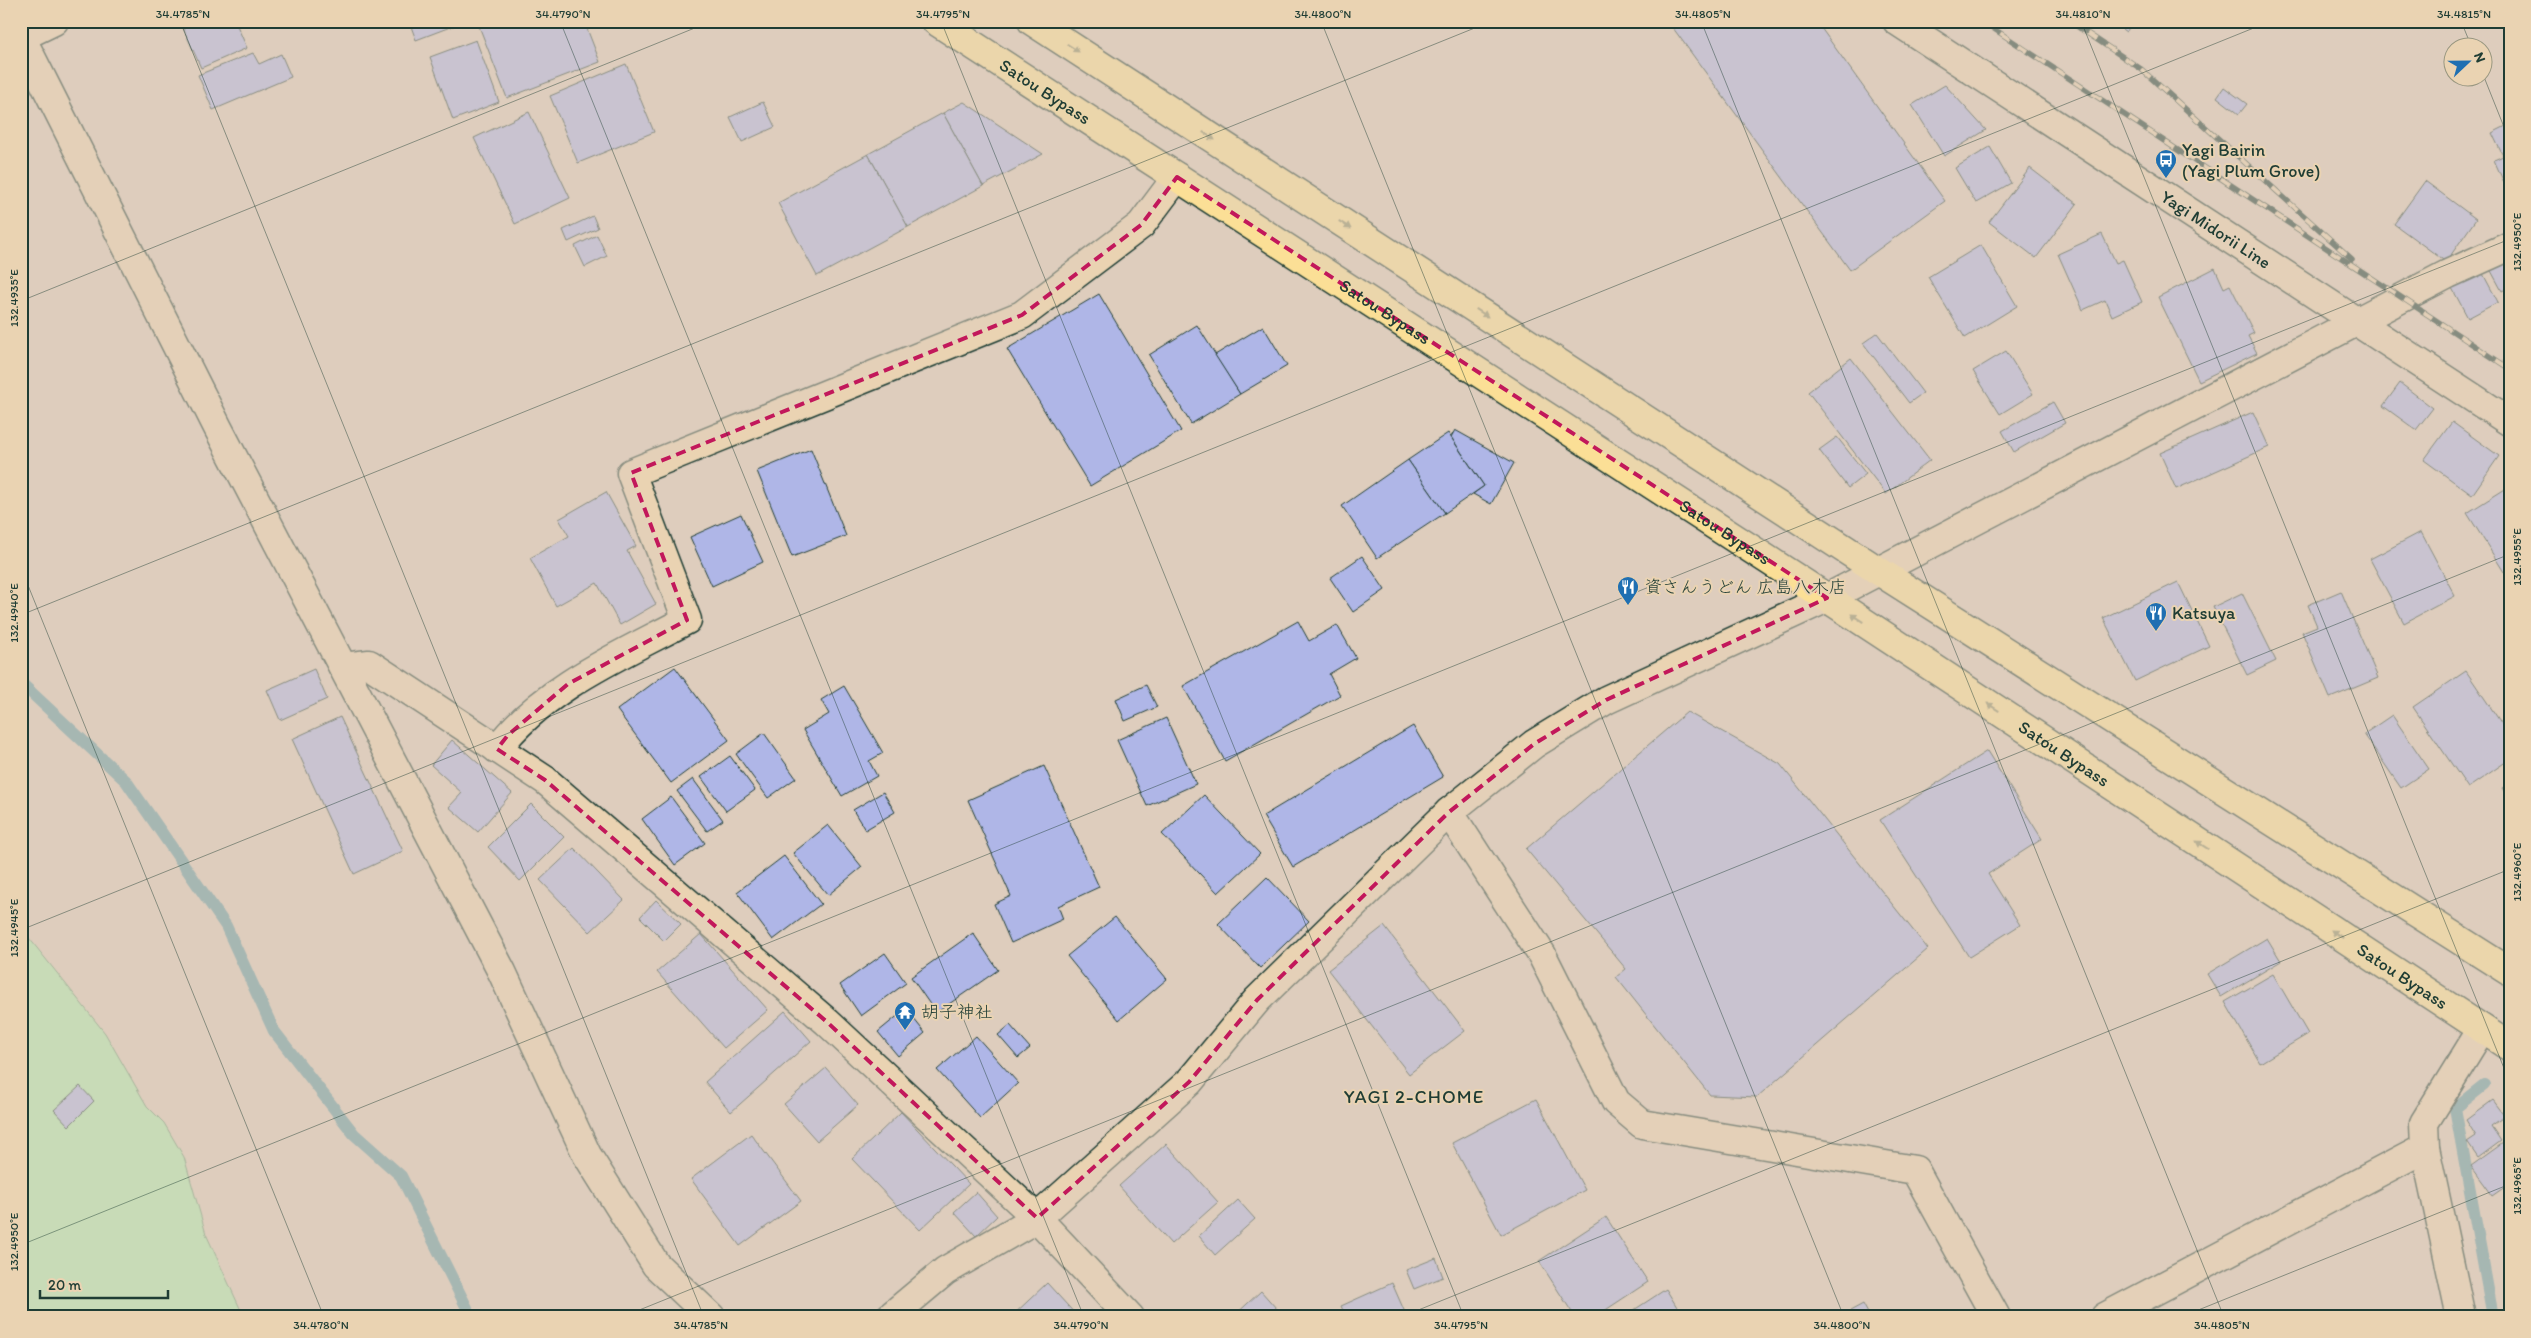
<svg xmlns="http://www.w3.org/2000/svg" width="2531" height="1338" viewBox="0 0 2531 1338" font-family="Itim,'Klee One',sans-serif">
<rect width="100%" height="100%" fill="#decdbd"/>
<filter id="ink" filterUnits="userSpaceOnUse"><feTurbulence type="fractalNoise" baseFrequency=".02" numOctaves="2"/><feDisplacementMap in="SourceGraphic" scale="10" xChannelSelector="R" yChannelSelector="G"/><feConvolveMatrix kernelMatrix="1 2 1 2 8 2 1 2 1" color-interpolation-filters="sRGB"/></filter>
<g filter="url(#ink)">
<!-- green -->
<path fill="#adeab0" stroke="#669472" d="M21,928L105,1033L147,1106L164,1123L184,1157L206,1234L244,1317H24L21,1314Z"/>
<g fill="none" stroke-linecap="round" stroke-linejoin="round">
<!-- stream -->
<g stroke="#639ba5" stroke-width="12">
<path d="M21,683L126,781L226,926L274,1031L354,1134L401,1176L467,1308L468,1317"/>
<path d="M2484,1085L2455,1108L2493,1317"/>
</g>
</g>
<!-- building -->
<g fill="#afb6e7" stroke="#1f3d34">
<path d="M180,21H235L247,48L201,68Z"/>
<path d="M409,21H466L416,40Z"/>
<path d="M477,21H584L600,62L507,98Z"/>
<path d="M1684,21H1816L1945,201L1850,270L1673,28Z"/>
<path d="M2111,21H2134L2126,32Z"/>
<path d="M476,40L499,102L453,120L430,57Z"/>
<path d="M253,53L259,64L281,54L291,77L213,110L198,75Z"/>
<path d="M626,64L654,132L578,163L550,96Z"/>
<path d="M1945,85L1986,130L1944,156L1912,105Z"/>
<path d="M2224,87L2247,104L2239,114L2217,97Z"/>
<path d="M763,102L775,127L742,142L730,117Z"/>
<path d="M964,102L1043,154L983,186L943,113Z"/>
<path d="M529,112L570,198L515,224L474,138Z"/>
<path d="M943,113L983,186L908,227L868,154Z"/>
<path d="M2510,124V196L2494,160L2503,156L2492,133Z"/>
<path d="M1990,147L2011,183L1976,203L1955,168Z"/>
<path d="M868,154L908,227L817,276L778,203Z"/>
<path d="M2030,168L2077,204L2036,258L1989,222Z"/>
<path d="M2425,181L2476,219L2446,262L2394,224Z"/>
<path d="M593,216L598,228L568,242L563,230Z"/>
<path d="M2102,234L2116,263L2123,260L2142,302L2112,316L2105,300L2083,310L2058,254Z"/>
<path d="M597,235L607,256L585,267L575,246Z"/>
<path d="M1981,245L2017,306L1965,338L1928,277Z"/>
<path d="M2510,258V287L2502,291L2490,269Z"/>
<path d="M2215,268L2224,288L2230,285L2254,333L2248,336L2257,353L2199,381L2158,297Z"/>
<path d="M2482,272L2498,302L2468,318L2452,288Z"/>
<path d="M1099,294L1181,431L1090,486L1007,349Z"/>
<path d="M1197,325L1240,394L1191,424L1149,355Z"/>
<path d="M1263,326L1287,366L1240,394L1215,355Z"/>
<path d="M1877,333L1923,393L1909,403L1863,343Z"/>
<path d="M2006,351L2033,394L2000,414L1973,371Z"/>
<path d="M1851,358L1930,460L1886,494L1808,392Z"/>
<path d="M2400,383L2433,408L2416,430L2383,406Z"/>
<path d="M2053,402L2065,423L2014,452L2002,431Z"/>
<path d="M2253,412L2269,447L2176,489L2160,453Z"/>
<path d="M2452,422L2499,456L2472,495L2424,460Z"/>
<path d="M1455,430L1514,463L1491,504L1473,494L1484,486L1451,437Z"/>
<path d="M1448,433L1484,486L1445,513L1408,460Z"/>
<path d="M1837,437L1866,474L1848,488L1819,450Z"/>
<path d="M811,449L846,536L792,557L757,471Z"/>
<path d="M1408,460L1445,513L1377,558L1342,506Z"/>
<path d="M2510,486V568L2504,572L2467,513Z"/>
<path d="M606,492L636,546L627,551L656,604L620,625L597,583L556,606L530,558L569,536L559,519Z"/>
<path d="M741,514L763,562L712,586L690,537Z"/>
<path d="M2421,532L2455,596L2404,623L2370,559Z"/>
<path d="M1362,556L1385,590L1353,612L1330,578Z"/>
<path d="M2178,582L2209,646L2135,681L2103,618Z"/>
<path d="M2341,591L2378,678L2330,698L2302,632L2317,626L2308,605Z"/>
<path d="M2242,593L2276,661L2247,675L2213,607Z"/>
<path d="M1298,621L1309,641L1337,625L1356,658L1329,674L1340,695L1225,761L1183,686Z"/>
<path d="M675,667L729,740L671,783L617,710Z"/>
<path d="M314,669L327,699L280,720L267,690Z"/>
<path d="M2466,671L2510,736V759L2468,788L2413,707Z"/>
<path d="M1146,685L1157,707L1125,721L1116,699Z"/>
<path d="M844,686L883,753L869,761L877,776L842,796L803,730L829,714L821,700Z"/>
<path d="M1687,712L1780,764L1928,949L1757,1097L1710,1095L1616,977L1626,969L1526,849Z"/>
<path d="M2392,715L2429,769L2401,788L2364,734Z"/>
<path d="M340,717L403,851L354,874L292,739Z"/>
<path d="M1166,718L1196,784L1147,806L1117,740Z"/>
<path d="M1413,726L1443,777L1293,867L1263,816Z"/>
<path d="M764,733L796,778L768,798L736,754Z"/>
<path d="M452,740L512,793L478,832L449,807L462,793L431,765Z"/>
<path d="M1987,751L2042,839L1988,874L2020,925L1969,957L1880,820Z"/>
<path d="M730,756L755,790L726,811L701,777Z"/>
<path d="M1044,766L1099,887L1058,906L1063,919L1011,943L994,904L1011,896L968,800Z"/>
<path d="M693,779L723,820L707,831L677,791Z"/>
<path d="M2510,783V800L2502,788Z"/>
<path d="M883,792L895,812L865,830L853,810Z"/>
<path d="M1204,795L1260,854L1218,893L1162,834Z"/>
<path d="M671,797L705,843L675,865L642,819Z"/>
<path d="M531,804L564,837L520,881L488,847Z"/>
<path d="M828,825L862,867L828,895L793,853Z"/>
<path d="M574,848L624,900L590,932L540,880Z"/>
<path d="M784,856L821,904L773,940L737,892Z"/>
<path d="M1267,877L1309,921L1260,968L1218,924Z"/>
<path d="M656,900L681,924L664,941L640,917Z"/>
<path d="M1115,917L1167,979L1119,1020L1067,956Z"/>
<path d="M1384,926L1465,1031L1409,1074L1328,970Z"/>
<path d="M973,933L998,970L936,1013L911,977Z"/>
<path d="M701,934L768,1010L724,1048L657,972Z"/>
<path d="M2267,938L2281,961L2221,997L2207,974Z"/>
<path d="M885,953L906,983L861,1016L840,985Z"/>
<path d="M2273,974L2308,1034L2260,1063L2225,1002Z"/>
<path d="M906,1009L925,1033L898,1056L878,1032Z"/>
<path d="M785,1011L811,1041L731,1112L705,1082Z"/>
<path d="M1010,1025L1030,1048L1018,1058L998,1035Z"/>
<path d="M976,1036L1018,1083L980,1118L937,1070Z"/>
<path d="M826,1068L858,1105L817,1141L784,1104Z"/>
<path d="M80,1086L94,1101L69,1126L54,1110Z"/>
<path d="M1536,1099L1585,1190L1501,1235L1452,1143Z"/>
<path d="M2493,1100L2505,1116L2491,1126L2501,1141L2478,1158L2467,1142L2476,1136L2466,1120Z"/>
<path d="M901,1112L969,1184L920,1230L852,1159Z"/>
<path d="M751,1134L801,1201L740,1246L691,1179Z"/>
<path d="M2510,1138V1184L2493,1196L2471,1166Z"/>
<path d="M1166,1144L1218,1202L1171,1244L1119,1186Z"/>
<path d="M976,1192L997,1216L976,1236L954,1212Z"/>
<path d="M1238,1200L1255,1219L1215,1255L1199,1236Z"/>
<path d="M1606,1217L1648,1282L1595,1317H1575L1539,1261Z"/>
<path d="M1436,1258L1443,1277L1414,1289L1406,1270Z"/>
<path d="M1047,1283L1078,1317H1011Z"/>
<path d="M1392,1283L1407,1317H1346L1341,1306Z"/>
<path d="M1666,1289L1683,1317H1634L1631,1312Z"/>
<path d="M1261,1291L1284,1317H1233Z"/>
<path d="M1863,1304L1870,1317H1839Z"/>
</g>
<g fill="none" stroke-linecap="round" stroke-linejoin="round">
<!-- minor casing -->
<g stroke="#1f3d34" stroke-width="31">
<g id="minor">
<path d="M21,37L218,428L502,972L587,1155L656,1265L711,1317"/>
<path d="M21,37L54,21"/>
<path d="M343,667L369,664L545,780L827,1022L1037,1218L1130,1317"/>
<path d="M497,749C543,688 621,655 687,620L631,473L1022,315L1141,225L1177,177"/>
<path d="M1449,812L1542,955L1616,1102L1642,1124L1915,1170L1996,1317"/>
<path d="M890,1317L945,1271L1037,1218L1189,1082L1257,1000L1449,812L1534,744L1606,700L1827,598L2448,274L2510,246"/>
<path d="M2105,1317L2425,1148"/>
<path d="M2461,1317L2425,1148L2424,1123L2482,1029"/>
</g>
</g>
<!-- secondary casing -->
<g stroke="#1f3d34" stroke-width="31">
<g id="secondary">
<path id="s1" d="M1897,21L2510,422"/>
</g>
</g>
<!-- trunk casing -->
<g stroke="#1f3d34" stroke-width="31">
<g id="trunk">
<path id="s2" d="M936,21L1827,598L2510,1047"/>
<path d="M1032,21L1877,570L2510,972"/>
</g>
</g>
<!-- minor -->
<use href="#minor" stroke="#ead3b2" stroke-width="28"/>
<!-- secondary -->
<use href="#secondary" stroke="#ead3b2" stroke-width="28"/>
<!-- trunk -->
<use href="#trunk" stroke="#fbdf96" stroke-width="28"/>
<!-- rail casing -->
<g stroke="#1f3d34" stroke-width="5.5">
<g id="rail">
<path d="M1982,21L2510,369"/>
<path d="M2069,21L2141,69L2352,259"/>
</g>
</g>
<!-- rail -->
<use href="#rail" stroke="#ead3b2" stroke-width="4" stroke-dasharray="11" stroke-linecap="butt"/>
</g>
<!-- one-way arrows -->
<defs><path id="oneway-solid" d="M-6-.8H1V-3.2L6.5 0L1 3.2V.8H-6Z" transform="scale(1.25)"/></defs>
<g fill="#8d8e65">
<use href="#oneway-solid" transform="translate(1073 48) rotate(33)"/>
<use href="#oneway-solid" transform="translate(1209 136) rotate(33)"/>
<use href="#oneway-solid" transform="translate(1345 225) rotate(33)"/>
<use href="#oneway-solid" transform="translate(1482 313) rotate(33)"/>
<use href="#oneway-solid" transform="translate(1857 618) rotate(-147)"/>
<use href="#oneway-solid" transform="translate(1993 707) rotate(-147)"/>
<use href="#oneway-solid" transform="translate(2202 845) rotate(-147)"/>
<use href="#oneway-solid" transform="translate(2337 934) rotate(-147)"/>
</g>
</g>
<!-- marked area -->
<path d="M0 0H2531V1338H0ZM1177,177L1827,598L1606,700L1534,744L1449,812L1257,1000L1189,1082L1037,1218L827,1022L545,780L497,749L508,735L568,684L687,620L631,473L1022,315L1141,225Z" fill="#decdbd" fill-opacity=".55" fill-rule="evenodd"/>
<path fill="none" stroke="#c2185b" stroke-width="4" stroke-dasharray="10 6" stroke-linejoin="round" d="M1177,177L1827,598L1606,700L1534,744L1449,812L1257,1000L1189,1082L1037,1218L827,1022L545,780L497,749L508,735L568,684L687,620L631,473L1022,315L1141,225Z"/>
<!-- ticks -->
<path fill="none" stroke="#1f3d34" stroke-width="1" stroke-opacity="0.45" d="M180,21L704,1317M560,21L1084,1317M941,21L1464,1317M1321,21L1844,1317M1701,21L2224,1317M2081,21L2510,1083M2461,21L2472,48M2484,77L2510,142M21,301L712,21M21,568L324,1317M21,615L1492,21M21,930L2271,21M21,1245L2510,239M622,1317L2510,554M1401,1317L2510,869M2181,1317L2510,1184"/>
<!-- icons -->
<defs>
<g id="bus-pin" transform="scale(1.125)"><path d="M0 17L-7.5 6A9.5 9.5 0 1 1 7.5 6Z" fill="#1f6fb2" stroke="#ead3b2"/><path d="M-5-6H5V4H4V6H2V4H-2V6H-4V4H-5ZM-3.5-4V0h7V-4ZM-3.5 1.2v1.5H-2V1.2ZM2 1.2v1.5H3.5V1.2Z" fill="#fff"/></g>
<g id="restaurant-pin" transform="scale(1.125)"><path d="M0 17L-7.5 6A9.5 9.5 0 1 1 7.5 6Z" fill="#1f6fb2" stroke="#ead3b2"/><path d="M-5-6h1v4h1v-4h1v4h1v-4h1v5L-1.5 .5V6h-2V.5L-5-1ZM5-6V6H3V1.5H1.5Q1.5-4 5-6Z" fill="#fff"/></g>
<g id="temple-pin" transform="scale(1.125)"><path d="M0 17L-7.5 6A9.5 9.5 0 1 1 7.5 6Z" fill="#1f6fb2" stroke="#ead3b2"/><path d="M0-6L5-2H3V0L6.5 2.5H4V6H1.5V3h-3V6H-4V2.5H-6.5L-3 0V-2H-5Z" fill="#fff"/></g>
</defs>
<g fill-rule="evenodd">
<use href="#bus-pin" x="2166" y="160"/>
<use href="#restaurant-pin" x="1628" y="587"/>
<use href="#restaurant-pin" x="2156" y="613"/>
<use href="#temple-pin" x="905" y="1012"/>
</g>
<g text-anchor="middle" stroke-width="4" stroke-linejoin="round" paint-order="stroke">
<!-- street labels -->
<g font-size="18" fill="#1f3d34" stroke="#ead3b2">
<text dy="6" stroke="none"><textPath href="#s2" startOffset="130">Satou Bypass</textPath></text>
<text dy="6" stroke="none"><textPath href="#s1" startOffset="381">Yagi Midorii Line</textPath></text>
<text dy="6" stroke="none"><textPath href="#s2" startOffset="535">Satou Bypass</textPath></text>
<text dy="6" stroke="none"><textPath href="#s2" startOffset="940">Satou Bypass</textPath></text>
<text dy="6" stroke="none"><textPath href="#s2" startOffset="1345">Satou Bypass</textPath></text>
<text dy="6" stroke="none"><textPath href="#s2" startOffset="1750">Satou Bypass</textPath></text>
</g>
<!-- poi labels -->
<g font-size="18" fill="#1f3d34" stroke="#ead3b2" text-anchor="start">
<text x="2182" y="156">Yagi Bairin<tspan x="2182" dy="21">(Yagi Plum Grove)</tspan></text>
<text x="1644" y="593">資さんうどん 広島八木店</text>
<text x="2172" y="619">Katsuya</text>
<text x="921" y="1018">胡子神社</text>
</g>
<!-- neighbourhood labels -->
<g font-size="19" letter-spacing="1" fill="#1f3d34" stroke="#ead3b2">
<text x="1414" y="1103">YAGI 2-CHOME</text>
</g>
</g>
<!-- margin -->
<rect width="2531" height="1338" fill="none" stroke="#ead3b2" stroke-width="55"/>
<!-- north arrow -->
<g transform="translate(2468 62) rotate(68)"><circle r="24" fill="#ead3b2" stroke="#999780"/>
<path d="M0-4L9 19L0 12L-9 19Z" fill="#1f6fb2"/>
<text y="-8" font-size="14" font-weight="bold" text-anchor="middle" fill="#1f3d34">N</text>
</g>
<!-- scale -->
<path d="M40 1290v8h128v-8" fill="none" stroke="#1f3d34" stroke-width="2.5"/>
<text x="48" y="1290" font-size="15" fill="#1f3d34" stroke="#ead3b2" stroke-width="4" paint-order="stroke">20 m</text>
<rect x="28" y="28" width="2476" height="1282" fill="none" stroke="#1f3d34" stroke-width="2"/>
<g font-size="12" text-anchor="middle" fill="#1f3d34">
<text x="183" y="18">34.4785°N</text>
<text x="563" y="18">34.4790°N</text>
<text x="943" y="18">34.4795°N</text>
<text x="1323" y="18">34.4800°N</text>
<text x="1703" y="18">34.4805°N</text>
<text x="2083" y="18">34.4810°N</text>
<text x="2464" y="18">34.4815°N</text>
<text transform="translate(2517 242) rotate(-90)" y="4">132.4950°E</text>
<text transform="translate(14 298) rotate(-90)" y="4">132.4935°E</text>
<text transform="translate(2517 557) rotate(-90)" y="4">132.4955°E</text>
<text transform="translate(14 613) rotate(-90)" y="4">132.4940°E</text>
<text transform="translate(2517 872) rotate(-90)" y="4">132.4960°E</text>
<text transform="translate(14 928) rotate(-90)" y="4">132.4945°E</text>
<text transform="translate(2517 1186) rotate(-90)" y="4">132.4965°E</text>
<text transform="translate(14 1242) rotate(-90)" y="4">132.4950°E</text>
<text x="321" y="1329">34.4780°N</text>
<text x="701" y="1329">34.4785°N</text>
<text x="1081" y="1329">34.4790°N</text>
<text x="1461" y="1329">34.4795°N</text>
<text x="1842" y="1329">34.4800°N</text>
<text x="2222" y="1329">34.4805°N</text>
</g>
</svg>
